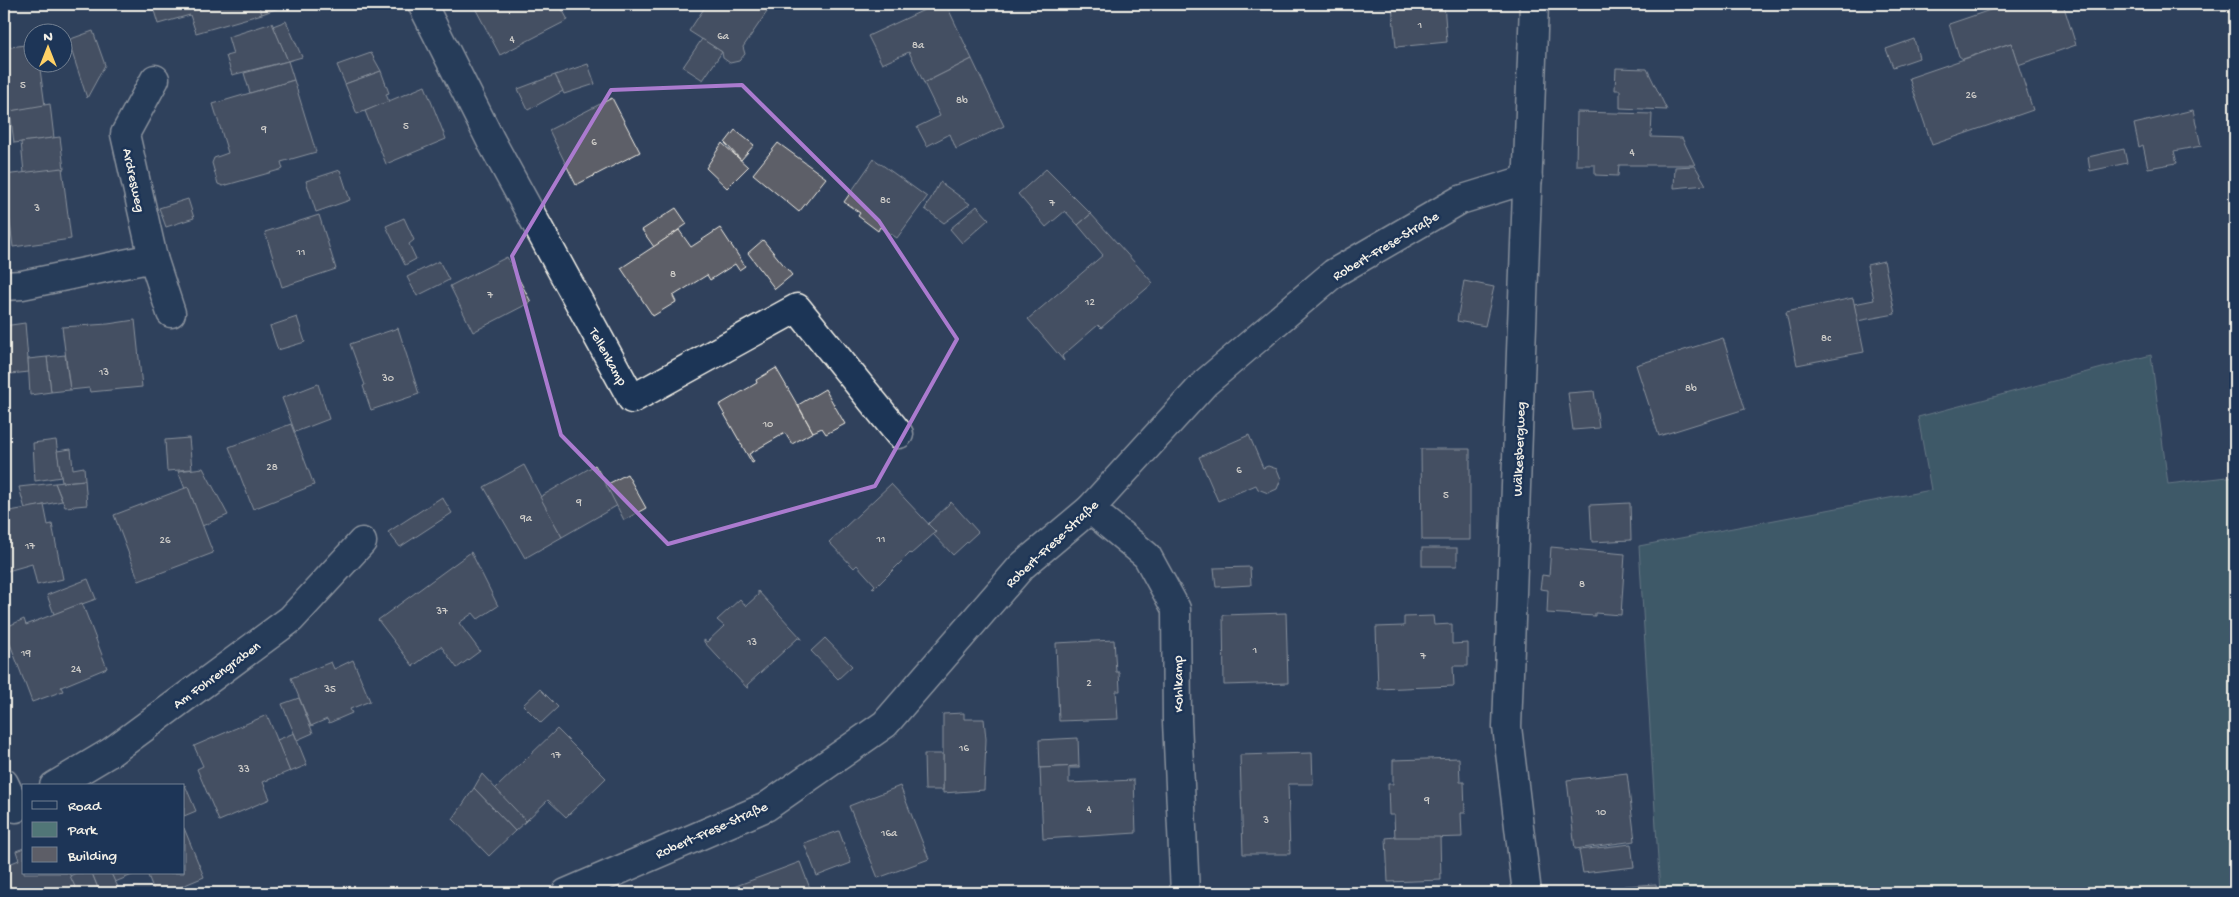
<svg xmlns="http://www.w3.org/2000/svg" width="2239" height="897" viewBox="0 0 2239 897" font-family="'Gochi Hand',sans-serif">
<rect width="100%" height="100%" fill="#30415c"/>
<filter id="ink" filterUnits="userSpaceOnUse"><feTurbulence type="fractalNoise" baseFrequency=".02" numOctaves="2"/><feDisplacementMap in="SourceGraphic" scale="10" xChannelSelector="R" yChannelSelector="G"/><feConvolveMatrix kernelMatrix="1 2 1 2 8 2 1 2 1" color-interpolation-filters="sRGB"/></filter>
<g filter="url(#ink)">
<!-- green -->
<path fill="#517677" stroke="#a2b4b0" d="M2151,355L2168,484L2235,476V893H1660L1639,546L1931,490L1918,417Z"/>
<!-- building -->
<g fill="#5d5e67" stroke="#f4f1e8">
<path d="M152,4H258L262,14L196,33L190,15L158,24Z"/>
<path d="M258,4H283L284,6L262,14Z"/>
<path d="M484,4H559L568,20L500,55L475,8Z"/>
<path d="M707,4H769L771,6L743,47L745,54L739,61L730,63L723,58L722,52L689,31Z"/>
<path d="M937,4H946L972,59L924,83L909,52L882,64L868,36Z"/>
<path d="M1379,4H1444L1447,42L1396,47L1392,6H1379Z"/>
<path d="M2008,4H2063L2076,45L2018,65L2011,43L1963,59L1959,56L1949,24Z"/>
<path d="M286,21L302,57L288,61L273,26Z"/>
<path d="M272,23L288,61L232,75L226,56L233,54L228,37Z"/>
<path d="M93,31L105,65L87,98L68,40Z"/>
<path d="M702,39L722,52L703,80L683,67Z"/>
<path d="M1914,39L1919,58L1893,67L1886,49Z"/>
<path d="M2011,43L2033,110L1932,145L1909,78Z"/>
<path d="M32,44V62H39L45,106L4,112V48Z"/>
<path d="M371,53L381,71L345,84L337,65Z"/>
<path d="M972,59L1004,126L956,149L950,134L927,146L917,127L940,116L924,83Z"/>
<path d="M288,61L294,80L250,93L244,73Z"/>
<path d="M588,64L595,84L564,94L555,75Z"/>
<path d="M1616,68L1647,69L1667,110L1620,108V90H1615Z"/>
<path d="M381,71L389,93L386,94L389,102L357,114L345,84Z"/>
<path d="M555,75L563,91L528,110L518,89Z"/>
<path d="M294,80L316,152L281,162L283,169L223,186L218,184L212,163L214,158L228,153L213,104Z"/>
<path d="M425,86L446,139L386,164L365,111Z"/>
<path d="M612,98L640,152L576,185L549,130Z"/>
<path d="M50,104L54,138L14,143L10,111Z"/>
<path d="M2193,110L2201,146L2174,151L2177,163L2148,168L2143,145L2139,147L2134,124Z"/>
<path d="M1577,112L1652,114L1651,137L1682,138L1695,165H1619L1618,176L1595,175V165H1576Z"/>
<path d="M735,130L754,145L741,160L725,143Z"/>
<path d="M60,137L64,169L24,173L21,142Z"/>
<path d="M722,143L748,167L727,188L706,168Z"/>
<path d="M778,143L826,178L799,212L753,174Z"/>
<path d="M2124,149L2127,163L2090,171L2088,157Z"/>
<path d="M874,159L927,197L897,238L880,227L878,231L858,216L860,213L844,202Z"/>
<path d="M1695,166L1706,185L1674,188L1675,167Z"/>
<path d="M62,168L71,239L13,247L4,175Z"/>
<path d="M1046,169L1091,214L1078,225L1065,211L1046,227L1018,194Z"/>
<path d="M340,170L350,200L316,212L306,181Z"/>
<path d="M940,182L970,204L944,223L925,209Z"/>
<path d="M188,199L194,218L166,227L159,208Z"/>
<path d="M977,206L989,219L962,243L950,229Z"/>
<path d="M676,208L687,224L654,247L642,230Z"/>
<path d="M1091,214L1153,283L1101,328L1098,325L1062,356L1064,361L1028,319L1103,255L1078,225Z"/>
<path d="M319,215L336,269L282,287L265,232Z"/>
<path d="M404,218L414,240L409,244L416,259L405,265L386,226Z"/>
<path d="M720,228L745,266L739,270L735,264L710,280L707,275L673,296L676,302L653,316L621,268L679,230L691,247Z"/>
<path d="M763,240L792,275L775,289L748,253Z"/>
<path d="M507,257L531,302L473,332L450,286Z"/>
<path d="M439,261L449,280L417,296L407,277Z"/>
<path d="M1884,261L1895,314L1857,321L1854,304L1874,300L1867,265Z"/>
<path d="M1464,281L1494,287L1485,326L1457,321Z"/>
<path d="M1853,298L1864,352L1797,365L1786,312Z"/>
<path d="M297,317L305,342L278,350L270,326Z"/>
<path d="M135,320L142,387L90,392L89,388L70,390L62,327L108,324Z"/>
<path d="M25,323L29,372L10,374V379H4V326Z"/>
<path d="M398,328L419,394L371,410L363,386L365,385L350,344Z"/>
<path d="M1723,338L1745,409L1659,436L1636,365Z"/>
<path d="M65,355L70,390L51,392L47,357Z"/>
<path d="M47,357L51,392L30,395L28,359Z"/>
<path d="M776,368L813,432L792,444L785,433L749,454L754,462L752,463L719,405L757,383L756,380Z"/>
<path d="M318,384L329,419L295,432L282,398Z"/>
<path d="M825,389L845,424L826,434L822,428L813,432L798,405Z"/>
<path d="M1594,391L1599,428L1573,430L1568,393Z"/>
<path d="M291,424L314,485L253,509L229,447Z"/>
<path d="M1249,435L1263,468L1268,466L1277,469L1281,479L1277,489L1268,493L1258,489L1256,485L1218,501L1199,457Z"/>
<path d="M189,438L192,469L167,471L165,440Z"/>
<path d="M56,440L61,477L35,481L33,443Z"/>
<path d="M71,449L73,469L84,467L85,480L62,482L57,451Z"/>
<path d="M1421,449H1470V540H1422Z"/>
<path d="M524,465L562,537L525,558L484,487Z"/>
<path d="M595,465L618,505L562,537L540,497Z"/>
<path d="M203,468L228,515L202,526L188,487L185,489L178,471Z"/>
<path d="M627,474L646,508L624,520L606,485Z"/>
<path d="M85,480L87,505L65,507L55,483Z"/>
<path d="M55,483L62,501L25,509L19,487Z"/>
<path d="M891,484L936,532L911,554L910,553L874,589L872,588L875,585L857,565L854,568L829,542Z"/>
<path d="M188,487L213,553L139,581L114,515Z"/>
<path d="M442,497L452,513L400,547L388,532Z"/>
<path d="M951,502L978,532L953,555L933,534L936,532L928,524Z"/>
<path d="M1630,503L1631,540L1592,542L1590,505Z"/>
<path d="M44,505L48,525L52,524L63,579L37,585L32,564L4,572V512Z"/>
<path d="M1551,547L1625,554L1621,615L1595,613V616L1547,613L1548,590L1540,589L1542,575L1549,576Z"/>
<rect x="1422" y="548" width="35" height="18"/>
<path d="M471,552L498,606L478,619L473,613L459,623L480,651L457,668L441,646L413,666L378,620Z"/>
<path d="M1250,567L1251,585L1216,587L1214,568Z"/>
<path d="M88,579L96,599L54,614L47,595Z"/>
<path d="M758,591L802,639L798,638L747,685L748,689L704,642V640L707,642L724,626L717,620L740,599L746,606L758,595Z"/>
<path d="M82,603L107,668L61,687L63,691L32,702L4,628L24,619L26,625Z"/>
<path d="M1286,613L1288,683L1224,685L1223,615Z"/>
<path d="M1433,616L1434,625L1452,624V644L1468,643V666H1453L1454,686L1378,689L1376,627L1404,626V617Z"/>
<path d="M825,638L852,666L838,679L811,651Z"/>
<path d="M1114,640L1116,672H1119L1120,691H1116L1118,719L1059,721L1056,643Z"/>
<path d="M353,660L370,701L350,709L352,713L329,723L327,719L311,726L291,678L331,662L334,669Z"/>
<path d="M540,689L558,707L541,723L523,705Z"/>
<path d="M299,698L313,733L297,740L282,704Z"/>
<path d="M964,713V719H984L986,739L984,790L943,793V714Z"/>
<path d="M267,715L290,771L263,782L270,799L219,821L197,769L203,766L194,746Z"/>
<path d="M557,729L606,778L566,817L548,800L526,821L495,789Z"/>
<path d="M294,733L307,765L290,772L277,740Z"/>
<path d="M1078,738L1079,766L1040,768L1039,740Z"/>
<path d="M1312,753L1313,784H1288L1290,854H1243L1240,755Z"/>
<path d="M924,754H943V790H925Z"/>
<path d="M1459,758L1460,782H1464L1465,813H1461L1462,837L1395,839L1394,815H1389L1388,784H1393V760Z"/>
<path d="M1079,766L1080,768H1069V783L1134,780L1136,833L1043,839L1040,768Z"/>
<path d="M1627,773L1635,841L1575,849L1567,780Z"/>
<path d="M482,774L526,821L515,831L474,788Z"/>
<path d="M185,785L196,811L184,816V786Z"/>
<path d="M900,786L929,859L878,878L849,806Z"/>
<path d="M474,788L515,831L489,856L453,819Z"/>
<path d="M184,828L204,877L166,893H155L147,873H184Z"/>
<path d="M839,831L851,863L817,876L804,843Z"/>
<path d="M1395,837H1440L1441,880L1388,882L1386,838Z"/>
<path d="M1631,844L1634,867L1583,873L1579,850Z"/>
<path d="M24,848V873H69L78,893H4V866L19,860L16,851Z"/>
<path d="M800,862L811,891L805,893H729L728,889Z"/>
<path d="M76,873H92L100,893H78L70,876Z"/>
<path d="M92,873H111L121,893H100Z"/>
<path d="M111,873H137L115,882Z"/>
<path d="M1656,884L1657,893H1624V886Z"/>
</g>
<g fill="none" stroke-linecap="round" stroke-linejoin="round">
<!-- street casing -->
<g stroke="#f4f1e8" stroke-width="31">
<g id="street">
<path d="M422,4L491,141L632,399L797,308L899,434"/>
<path d="M153,258L125,134L155,79"/>
<path d="M4,286L22,285L153,258L171,313"/>
<path d="M1090,509L1147,556L1176,609L1177,721L1185,893"/>
<path d="M4,783L16,808"/>
<path d="M54,786L111,752L291,619L362,542"/>
<path d="M566,893L766,807L885,724L1022,566L1090,509L1205,383L1334,273L1460,200L1528,179"/>
<path d="M1527,893L1507,727L1534,4"/>
</g>
</g>
<!-- street -->
<use href="#street" stroke="#1d3557" stroke-width="28"/>
</g>
</g>
<!-- marked area -->
<path d="M0 0H2239V897H0ZM742,85L879,221L957,339L875,486L668,544L561,435L512,256L611,90Z" fill="#30415c" fill-opacity=".55" fill-rule="evenodd"/>
<path fill="none" stroke="#ab7bcf" stroke-width="4" stroke-linejoin="round" d="M742,85L879,221L957,339L875,486L668,544L561,435L512,256L611,90Z"/>
<g text-anchor="middle" stroke-width="5" stroke-linejoin="round" paint-order="stroke">
<!-- number labels -->
<g font-size="11" fill="#ceccc8">
<text x="1420" y="28">1</text>
<text x="723" y="39">6a</text>
<text x="512" y="42">4</text>
<text x="918" y="48">8a</text>
<text x="23" y="88">5</text>
<text x="1971" y="98">26</text>
<text x="962" y="103">8b</text>
<text x="406" y="129">5</text>
<text x="264" y="132">9</text>
<text x="594" y="145">6</text>
<text x="1632" y="155">4</text>
<text x="885" y="203">8c</text>
<text x="1052" y="206">7</text>
<text x="37" y="211">3</text>
<text x="301" y="255">11</text>
<text x="673" y="277">8</text>
<text x="490" y="298">7</text>
<text x="1090" y="305">12</text>
<text x="1826" y="341">8c</text>
<text x="104" y="375">13</text>
<text x="388" y="381">30</text>
<text x="1691" y="391">8b</text>
<text x="768" y="427">10</text>
<text x="272" y="470">28</text>
<text x="1239" y="473">6</text>
<text x="1446" y="498">5</text>
<text x="579" y="505">9</text>
<text x="526" y="521">9a</text>
<text x="881" y="542">11</text>
<text x="165" y="543">26</text>
<text x="30" y="549">17</text>
<text x="1582" y="587">8</text>
<text x="442" y="614">37</text>
<text x="752" y="645">13</text>
<text x="1255" y="653">1</text>
<text x="26" y="656">19</text>
<text x="1423" y="659">7</text>
<text x="76" y="672">24</text>
<text x="1089" y="686">2</text>
<text x="330" y="692">35</text>
<text x="964" y="751">16</text>
<text x="556" y="758">17</text>
<text x="244" y="772">33</text>
<text x="1427" y="803">9</text>
<text x="1089" y="812">4</text>
<text x="1601" y="815">10</text>
<text x="1266" y="823">3</text>
<text x="889" y="836">16a</text>
</g>
<!-- street labels -->
<g font-size="14" fill="#f4f1e8" stroke="#1d3557">
<text transform="translate(135 180) rotate(78)" y="5">Ardresweg</text>
<text transform="translate(1385 245) rotate(-31)" y="5">Robert-Frese-Straße</text>
<text transform="translate(609 356) rotate(61)" y="5">Tellenkamp</text>
<text transform="translate(1518 449) rotate(-88)" y="5">Wälkesbergweg</text>
<text transform="translate(1051 543) rotate(-43)" y="5">Robert-Frese-Straße</text>
<text transform="translate(216 674) rotate(-36)" y="5">Am Fohrengraben</text>
<text transform="translate(1177 684) rotate(-91)" y="5">Kohlkamp</text>
<text transform="translate(711 829) rotate(-24)" y="5">Robert-Frese-Straße</text>
</g>
</g>
<!-- margin -->
<rect width="2239" height="897" fill="none" stroke="#1d3557" stroke-width="20"/>
<rect x="10" y="10" width="2219" height="877" fill="none" stroke="#f4f1e8" stroke-width="2" filter="url(#ink)"/>
<!-- legend -->
<rect x="22" y="784" width="162" height="90" fill="#1d3557" stroke="#738091"/>
<rect x="32" y="801" width="25" height="8" fill="#1d3557" stroke="#738091"/>
<text x="68" y="810" font-size="15" fill="#f4f1e8">Road</text>
<rect x="32" y="822" width="25" height="15" fill="#517677" stroke="#738091"/>
<text x="68" y="834" font-size="15" fill="#f4f1e8">Park</text>
<rect x="32" y="847" width="25" height="15" fill="#5d5e67" stroke="#738091"/>
<text x="68" y="860" font-size="15" fill="#f4f1e8">Building</text>
<!-- north arrow -->
<g transform="translate(48 48)"><circle r="24" fill="#1d3557" stroke="#738091"/>
<path d="M0-4L9 19L0 12L-9 19Z" fill="#ffd166"/>
<text y="-8" font-size="14" font-weight="bold" text-anchor="middle" fill="#f4f1e8">N</text>
</g>
</svg>
